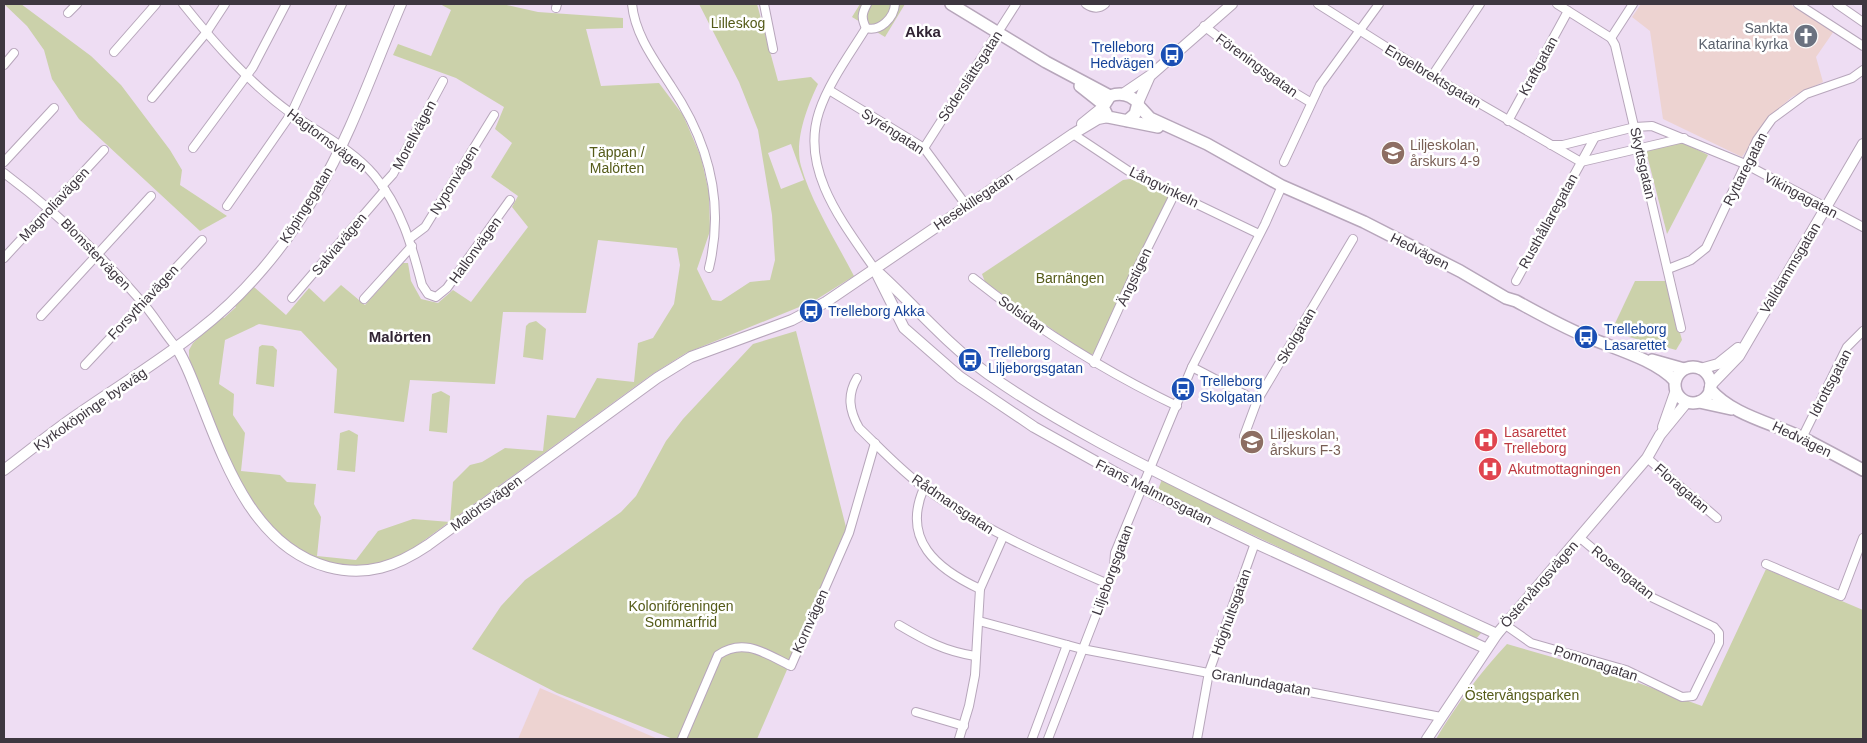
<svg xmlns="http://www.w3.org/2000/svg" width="1867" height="743" viewBox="0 0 1867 743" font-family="Helvetica,sans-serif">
<rect width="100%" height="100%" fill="#eeddf3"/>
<!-- industrial -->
<g fill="#edd3d1">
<path d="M1641,4H1790L1834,31L1816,57L1823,82L1792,97L1769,117L1742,157L1663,119L1650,31L1632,17Z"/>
<path d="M540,688L658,739H518Z"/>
</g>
<!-- green -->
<g fill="#cbd1aa" fill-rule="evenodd">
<path d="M4,4H21L91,56L121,85L170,150L182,170L180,185L227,216L200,231L79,119L52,79L44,50L27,26Z"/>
<path d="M440,4H502L538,12L623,18V28L586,29L601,86L659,83L683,115L701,157L709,193L710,231L697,269L712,300L721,301L750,282L770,280L775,260L772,215L758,130L739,82L699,4H757L778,81L811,77L818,84C807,107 794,141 801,166C811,202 837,243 854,276L814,301L686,353L651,375L404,555C393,558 382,563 371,565C284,578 243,492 215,425C205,402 188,375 189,350L193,343L222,316L224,318L236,307L234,305L254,287L286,315L309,288L324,302L341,285L365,305L403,263H408L411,281L421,299L438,303L453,290L471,302L528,227L512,207L518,196L491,177L512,143L495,129L504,107L456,78L393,55L398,44L431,56L451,10ZM791,144L804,180L781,189L768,153ZM598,240L677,248L680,265L674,304L653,338L638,343L634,382L597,378L575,418L547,415L543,451L505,448L482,462L470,465L453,482L450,522L413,519L378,531L356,560L317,556L321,517L314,504L316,484L287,482L280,475L241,471L245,433L233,415L234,394L219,384L225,340L259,324L301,331L337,369L334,413L404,422L410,380L495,384L503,312L586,313Z"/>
<path d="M860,4H905L885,37L852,17Z"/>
<path d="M1682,142L1708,155L1667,234L1646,151Z"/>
<path d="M1137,178L1168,193L1169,197L1130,273L1095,352L1090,356L985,282L982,274L1123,180Z"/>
<path d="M1635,281H1666L1682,340L1676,350L1611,332Z"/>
<path d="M536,321L546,329L543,360L523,357L526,326L529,323Z"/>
<path d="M796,331L847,531L757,739H673L557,693L472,649L501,606L525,580L621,512L636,496L666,441L683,419L753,344Z"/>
<path d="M262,345L273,346L277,350L274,387L256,384L259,347Z"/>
<path d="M441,391L450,396L447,433L429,431L432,394Z"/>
<path d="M349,430L358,435L355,472L337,470L340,433Z"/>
<path d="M1162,479L1482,632L1475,640L1158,490Z"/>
<path d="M1766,569L1863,610V739H1436C1456,705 1480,673 1507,644L1622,677L1702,706Z"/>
</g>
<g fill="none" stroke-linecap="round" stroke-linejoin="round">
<!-- minor casing -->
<g stroke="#b7a6bb" stroke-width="10">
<g id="minor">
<path d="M183,4C215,44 250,84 292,114C320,134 352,149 374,175C401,207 412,246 422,285L428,294L436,297L447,288L510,200"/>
<path d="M632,4C635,35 655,61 671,86C708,141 725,202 709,268"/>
<path d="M764,4L773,49"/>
<path d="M867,4C862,13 861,18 866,28C880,32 894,18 895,4"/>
<path d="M1086,4C1092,8 1098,10 1105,4"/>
<path d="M1318,4L1432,76L1581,162L1684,138"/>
<path d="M1557,4L1611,38"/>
<path d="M1633,4L1611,38L1615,45L1681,328"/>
<path d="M1798,4L1863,46"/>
<path d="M1837,4L1863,22"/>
<path d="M556,8L557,4"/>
<path d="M68,13L77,4"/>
<path d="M1204,26L1280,84L1310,102"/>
<path d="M866,28C850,54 829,82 819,112C800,170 843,223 874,268"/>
<path d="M114,52L156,4"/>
<path d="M4,65L14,53"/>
<path d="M1432,76L1480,4"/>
<path d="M829,90L924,148L966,205"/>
<path d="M152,98L206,33L225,4"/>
<path d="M1508,121L1568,11"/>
<path d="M1073,134L1130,172L1259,234"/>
<path d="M1551,145H1563L1635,127L1652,126L1745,164L1863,227"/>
<path d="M193,148L253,67L286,4"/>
<path d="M924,148L1016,4"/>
<path d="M4,162L54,108"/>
<path d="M1284,162L1320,85L1379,4"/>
<path d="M4,173C56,212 98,251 141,301C154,315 163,332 176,347"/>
<path d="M382,186L393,174L443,81"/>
<path d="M227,206L291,114L342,4"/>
<path d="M409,239L425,227L494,115"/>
<path d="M4,258L104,150"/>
<path d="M1668,269L1691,260L1706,248L1757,140L1772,119L1806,94L1852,78L1863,70"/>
<path d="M973,278C1036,328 1104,371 1177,406"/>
<path d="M1516,281L1595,137"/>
<path d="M292,298L385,190"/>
<path d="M364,299L412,246"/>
<path d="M41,316L151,196"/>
<path d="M1094,363L1132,279L1175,193"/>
<path d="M85,365L202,240"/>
<path d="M1192,367L1257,401"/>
<path d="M857,378C847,395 849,410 859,428C880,448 902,472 926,489C984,530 1044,556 1108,584"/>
<path d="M1244,436L1257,401L1353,239"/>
<path d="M1802,438L1847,347L1863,331"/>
<path d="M1647,458L1717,518"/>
<path d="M924,488C901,540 937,569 980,589"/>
<path d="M1766,564L1841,596L1863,538"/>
<path d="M979,621L1082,649L1441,717"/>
<path d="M1504,624L1531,643L1626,670L1682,697L1693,696L1719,643V633L1714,627L1649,596L1579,537"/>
<path d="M899,625C926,641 944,651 975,656"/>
<path d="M916,712L964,726"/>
<path d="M682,739L718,655C744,637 766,654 791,666L849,533L875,443"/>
<path d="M959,739L969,706L975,675L980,589L1003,537"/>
<path d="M1032,739L1067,645"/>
<path d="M1048,739L1108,584L1114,566L1115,553L1192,367L1265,224L1282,186"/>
<path d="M1197,739L1209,672L1255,543"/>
</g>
</g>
<!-- tertiary casing -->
<g stroke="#b7a6bb" stroke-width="12">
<g id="tertiary">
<path d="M1123,94L1151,75L1232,4"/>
<path d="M1138,103L1149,78"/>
<path d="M1082,124L1103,107"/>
<path d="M874,268L904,328L960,377L1034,427L1152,493L1255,543L1485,648"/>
<path d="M880,274C917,308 948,345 988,374C1059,424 1136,462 1213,500C1306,546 1401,590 1497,634"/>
<path d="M176,347C187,363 193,383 201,402C226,466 255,547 328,567C367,577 397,566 428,545L657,378L691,357L792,320L826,302L1073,134L1098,119L1108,117"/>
<path d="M1700,369L1718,364L1738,348"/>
<path d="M1710,386L1739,356L1863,144"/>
<path d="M1663,427L1676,390"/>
<path d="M4,470C28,452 52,432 77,415C117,387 159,362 198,331C245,295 286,245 316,194C351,135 374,67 401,4"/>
<path d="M1427,739L1497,634L1647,458L1660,435L1687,402"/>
</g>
</g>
<!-- secondary casing -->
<g stroke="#b7a6bb" stroke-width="14">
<g id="secondary">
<path d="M951,4L1046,62L1110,96"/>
<path d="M1080,86L1104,105"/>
<path d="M1138,105L1150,118L1207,144L1282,186L1364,222L1460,271L1506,298L1516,301C1538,313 1561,326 1585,336C1612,348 1655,359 1675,381"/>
<path d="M1127,121L1135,114L1138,103C1130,94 1121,92 1110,96L1103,107L1108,117L1158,127"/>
<path d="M1652,360L1684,369"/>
<circle cx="1693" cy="385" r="18"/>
<path d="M1710,389C1732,415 1772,423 1801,437C1822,448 1843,459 1863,470"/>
<path d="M1699,402L1731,409"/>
</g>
</g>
<!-- minor -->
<use href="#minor" stroke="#fff" stroke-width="8"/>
<!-- tertiary -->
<use href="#tertiary" stroke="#fff" stroke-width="10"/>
<!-- secondary -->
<use href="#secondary" stroke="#fff" stroke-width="11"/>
</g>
<!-- icons -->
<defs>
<g id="church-disc" transform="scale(1.25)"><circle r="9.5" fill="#6b7280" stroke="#fff"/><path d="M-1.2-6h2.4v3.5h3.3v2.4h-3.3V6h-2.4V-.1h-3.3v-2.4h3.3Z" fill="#fff"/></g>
<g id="bus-disc" transform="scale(1.25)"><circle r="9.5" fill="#1a4fb4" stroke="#fff"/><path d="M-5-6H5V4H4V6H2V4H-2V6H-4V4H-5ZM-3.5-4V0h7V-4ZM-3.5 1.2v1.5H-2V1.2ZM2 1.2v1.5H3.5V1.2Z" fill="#fff"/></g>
<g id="school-disc" transform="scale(1.25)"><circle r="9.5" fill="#8d6e63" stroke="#fff"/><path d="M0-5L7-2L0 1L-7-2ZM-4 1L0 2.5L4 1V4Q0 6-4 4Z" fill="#fff"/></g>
<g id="hospital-disc" transform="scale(1.25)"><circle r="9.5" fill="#e0444e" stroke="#fff"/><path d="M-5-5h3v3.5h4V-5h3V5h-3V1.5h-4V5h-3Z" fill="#fff"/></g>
</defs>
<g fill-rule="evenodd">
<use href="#church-disc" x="1806" y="36"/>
<use href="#bus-disc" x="1172" y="55"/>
<use href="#school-disc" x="1393" y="153"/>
<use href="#bus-disc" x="811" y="311"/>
<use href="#bus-disc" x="1586" y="337"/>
<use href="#bus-disc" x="970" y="360"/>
<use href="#bus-disc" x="1183" y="389"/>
<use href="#hospital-disc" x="1486" y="440"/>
<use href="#school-disc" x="1252" y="442"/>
<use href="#hospital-disc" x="1490" y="469"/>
</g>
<g text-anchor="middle" stroke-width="5" stroke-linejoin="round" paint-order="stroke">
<!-- park labels -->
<g font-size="14" fill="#555b19" stroke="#fff">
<text x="738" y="28">Lilleskog</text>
<text x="617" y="157">Täppan /<tspan x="617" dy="16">Malörten</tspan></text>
<text x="1070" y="283">Barnängen</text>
<text x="681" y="611">Koloniföreningen<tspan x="681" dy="16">Sommarfrid</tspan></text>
<text x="1522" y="700">Östervångsparken</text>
</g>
<!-- worship labels -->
<g font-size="14" fill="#5b616d" stroke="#fff" text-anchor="end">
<text x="1788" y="33">Sankta<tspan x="1788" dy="16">Katarina kyrka</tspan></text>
</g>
<!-- transit labels -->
<g font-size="14" fill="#164399" stroke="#fff" text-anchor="start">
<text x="1154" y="52" text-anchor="end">Trelleborg<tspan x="1154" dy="16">Hedvägen</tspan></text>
<text x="828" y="316">Trelleborg Akka</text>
<text x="1604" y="334">Trelleborg<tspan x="1604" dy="16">Lasarettet</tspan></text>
<text x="988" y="357">Trelleborg<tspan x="988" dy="16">Liljeborgsgatan</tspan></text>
<text x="1200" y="386">Trelleborg<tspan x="1200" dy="16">Skolgatan</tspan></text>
</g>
<!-- street labels -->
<g font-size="14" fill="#3e3740" stroke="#fff">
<text transform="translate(1257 65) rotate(36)" y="5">Föreningsgatan</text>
<text transform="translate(1538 66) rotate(-61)" y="5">Kraftgatan</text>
<text transform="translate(970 76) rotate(-57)" y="5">Söderslättsgatan</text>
<text transform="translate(1433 76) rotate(31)" y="5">Engelbrektsgatan</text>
<text transform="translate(893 131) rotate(33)" y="5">Syréngatan</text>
<text transform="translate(414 135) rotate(-62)" y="5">Morellvägen</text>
<text transform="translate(327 140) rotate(37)" y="5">Hagtornsvägen</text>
<text transform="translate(1643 163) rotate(77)" y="5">Skyttsgatan</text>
<text transform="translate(1745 169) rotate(-63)" y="5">Ryttaregatan</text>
<text transform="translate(454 180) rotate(-58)" y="5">Nyponvägen</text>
<text transform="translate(1164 187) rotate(26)" y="5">Långvinkeln</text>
<text transform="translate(1801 195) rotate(28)" y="5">Vikingagatan</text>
<text transform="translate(973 201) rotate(-34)" y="5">Hesekillegatan</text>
<text transform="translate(54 204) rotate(-47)" y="5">Magnoliavägen</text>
<text transform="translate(306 205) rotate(-58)" y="5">Köpingegatan</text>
<text transform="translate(1548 221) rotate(-61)" y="5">Rusthållaregatan</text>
<text transform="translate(339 244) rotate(-50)" y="5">Salviavägen</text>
<text transform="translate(475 250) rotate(-54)" y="5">Hallonvägen</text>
<text transform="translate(1420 251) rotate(27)" y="5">Hedvägen</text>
<text transform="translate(96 254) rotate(46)" y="5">Blomstervägen</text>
<text transform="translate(1790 268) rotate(-59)" y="5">Valldammsgatan</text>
<text transform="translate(1134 277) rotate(-65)" y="5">Ängstigen</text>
<text transform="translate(143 302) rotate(-47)" y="5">Forsythiavägen</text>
<text transform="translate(1022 314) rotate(35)" y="5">Solsidan</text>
<text transform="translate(1296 336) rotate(-59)" y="5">Skolgatan</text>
<text transform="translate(1830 383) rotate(-62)" y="5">Idrottsgatan</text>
<text transform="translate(90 409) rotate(-35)" y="5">Kyrkoköpinge byaväg</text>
<text transform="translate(1802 439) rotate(26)" y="5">Hedvägen</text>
<text transform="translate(1682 488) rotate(41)" y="5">Floragatan</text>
<text transform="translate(1154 492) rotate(27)" y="5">Frans Malmrosgatan</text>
<text transform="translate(486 503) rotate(-36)" y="5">Malörtsvägen</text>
<text transform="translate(953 504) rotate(34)" y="5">Rådmansgatan</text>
<text transform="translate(1112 570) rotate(-70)" y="5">Liljeborgsgatan</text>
<text transform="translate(1623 572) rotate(39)" y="5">Rosengatan</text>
<text transform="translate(1539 584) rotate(-49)" y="5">Östervångsvägen</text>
<text transform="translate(1231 612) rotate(-70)" y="5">Höghultsgatan</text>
<text transform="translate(810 621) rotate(-66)" y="5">Kornvägen</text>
<text transform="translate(1596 663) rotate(18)" y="5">Pomonagatan</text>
<text transform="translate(1261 682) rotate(10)" y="5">Granlundagatan</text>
</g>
<!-- education labels -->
<g font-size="14" fill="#785e54" stroke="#fff" text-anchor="start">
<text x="1410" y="150">Liljeskolan,<tspan x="1410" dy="16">årskurs 4-9</tspan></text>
<text x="1270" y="439">Liljeskolan,<tspan x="1270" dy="16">årskurs F-3</tspan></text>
</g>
<!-- health labels -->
<g font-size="14" fill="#be3a42" stroke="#fff" text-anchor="start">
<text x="1504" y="437">Lasarettet<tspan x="1504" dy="16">Trelleborg</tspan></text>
<text x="1508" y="474">Akutmottagningen</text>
</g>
<!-- neighbourhood labels -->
<g font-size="15" font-weight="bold" fill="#312434" stroke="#fff">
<text x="923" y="37">Akka</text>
<text x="400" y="342">Malörten</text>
</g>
</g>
<!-- border -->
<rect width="1867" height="743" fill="none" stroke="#3e3740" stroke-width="10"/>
</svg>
